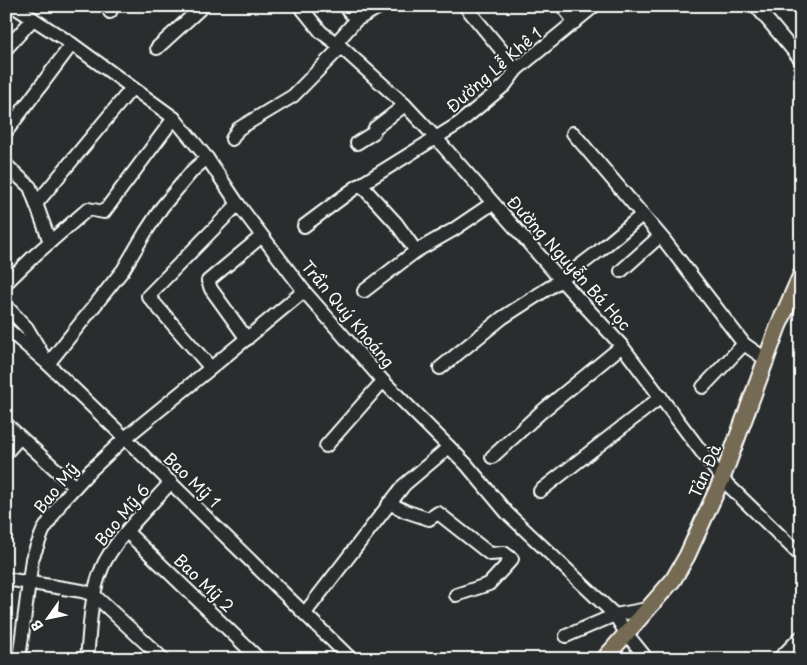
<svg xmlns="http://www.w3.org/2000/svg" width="807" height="665" viewBox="0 0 807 665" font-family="'Playpen Sans',sans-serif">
<rect width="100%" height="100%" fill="#2a2d2e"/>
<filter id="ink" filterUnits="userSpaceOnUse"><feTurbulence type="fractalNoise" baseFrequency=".02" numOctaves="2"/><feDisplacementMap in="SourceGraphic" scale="10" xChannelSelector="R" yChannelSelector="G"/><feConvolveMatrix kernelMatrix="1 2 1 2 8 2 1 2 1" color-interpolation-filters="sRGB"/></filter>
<g filter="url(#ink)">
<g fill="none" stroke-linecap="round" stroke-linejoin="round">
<!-- minor casing -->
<g stroke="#fff" stroke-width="16">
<g id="minor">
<path d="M13,6L72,44L174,118L207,158L238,204L304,291L383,381L466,464L507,513L615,615L626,633L647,659"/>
<path d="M300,6L321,32L341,47L405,105L436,138L561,280L622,346L722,479L801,556"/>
<path d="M345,6L356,20"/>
<path d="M465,6L517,69"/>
<path d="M562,6L575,22"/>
<path d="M756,6L801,60"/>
<path d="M110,12L113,6"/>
<path d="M336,43L356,20L381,6"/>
<path d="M157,48L203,6"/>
<path d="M6,49L33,19"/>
<path d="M6,132L72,44"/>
<path d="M573,133L664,240L744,344L767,360"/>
<path d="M232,139L238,129L293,96L341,47"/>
<path d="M357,143L373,133L375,128L405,105"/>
<path d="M6,165L30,187L50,242"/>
<path d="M361,185L396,223L416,251"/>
<path d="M36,204L132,88"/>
<path d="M304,226L355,188L458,124L505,85L517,69L594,6"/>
<path d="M621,271L660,236"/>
<path d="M6,283L35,255L88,209L104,212L174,118"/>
<path d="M364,291L416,251L453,230L493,203"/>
<path d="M6,306L27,328L48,364L123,270L145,233L162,207L193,170L207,158"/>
<path d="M6,328L48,364L125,438L351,659"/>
<path d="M247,339L211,289L208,281L262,236"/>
<path d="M211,368L148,296L238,204"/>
<path d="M440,368L502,318L561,280L599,251L642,215"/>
<path d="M703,387L744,344"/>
<path d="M6,424L75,487"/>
<path d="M326,446L383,381"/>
<path d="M6,453L20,437"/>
<path d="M492,457L540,413L622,346"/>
<path d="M540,491L661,397"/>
<path d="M389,503L405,511L429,519L438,513L490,554L504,553L512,559L489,584L456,595"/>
<path d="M127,532L259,659"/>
<path d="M6,579L82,591L94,595L163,659"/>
<path d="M305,613L404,485L449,447"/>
<path d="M566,636L615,615L647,609"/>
<path d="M19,659L32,559L43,531L62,501L88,473L125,438L211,368L304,291"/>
<path d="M87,659C90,629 90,596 102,568C112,542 151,505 171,482"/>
<path d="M779,659L801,637"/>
</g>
</g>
<!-- major casing -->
<g stroke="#fff" stroke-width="19">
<path id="major" d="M604,659L673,580L687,556L722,479L778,327L801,275"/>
</g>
<!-- minor -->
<use href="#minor" stroke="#2a2d2e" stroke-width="12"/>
<!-- major -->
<use href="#major" stroke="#746b52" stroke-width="15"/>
</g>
</g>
<g text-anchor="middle" stroke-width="4" stroke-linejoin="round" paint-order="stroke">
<!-- street labels -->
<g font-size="16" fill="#fff" stroke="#2a2d2e">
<text transform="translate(494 70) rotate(-41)" y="6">Đường Lễ Khê 1</text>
<text transform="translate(569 263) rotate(48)" y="6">Đường Nguyễn Bá Học</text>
<text transform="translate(348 314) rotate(50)" y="6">Trần Quý Khoáng</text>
<text transform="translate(705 471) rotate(-67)" y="6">Tản Đà</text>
<text transform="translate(192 480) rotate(44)" y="6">Bao Mỹ 1</text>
<text transform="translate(56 488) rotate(-51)" y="6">Bao Mỹ</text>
<text transform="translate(122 515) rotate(-50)" y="6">Bao Mỹ 6</text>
<text transform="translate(204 583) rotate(44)" y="6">Bao Mỹ 2</text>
</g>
</g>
<!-- margin -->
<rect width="807" height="665" fill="none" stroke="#2a2d2e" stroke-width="25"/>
<rect x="12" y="12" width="782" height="640" fill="none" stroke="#fff" stroke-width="2" filter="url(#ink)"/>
<!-- north arrow -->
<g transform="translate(48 618) rotate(237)" stroke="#2a2d2e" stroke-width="4" paint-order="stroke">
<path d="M0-4L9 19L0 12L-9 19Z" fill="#ffffff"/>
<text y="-8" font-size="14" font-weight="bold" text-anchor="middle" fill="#ffffff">B</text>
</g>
</svg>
